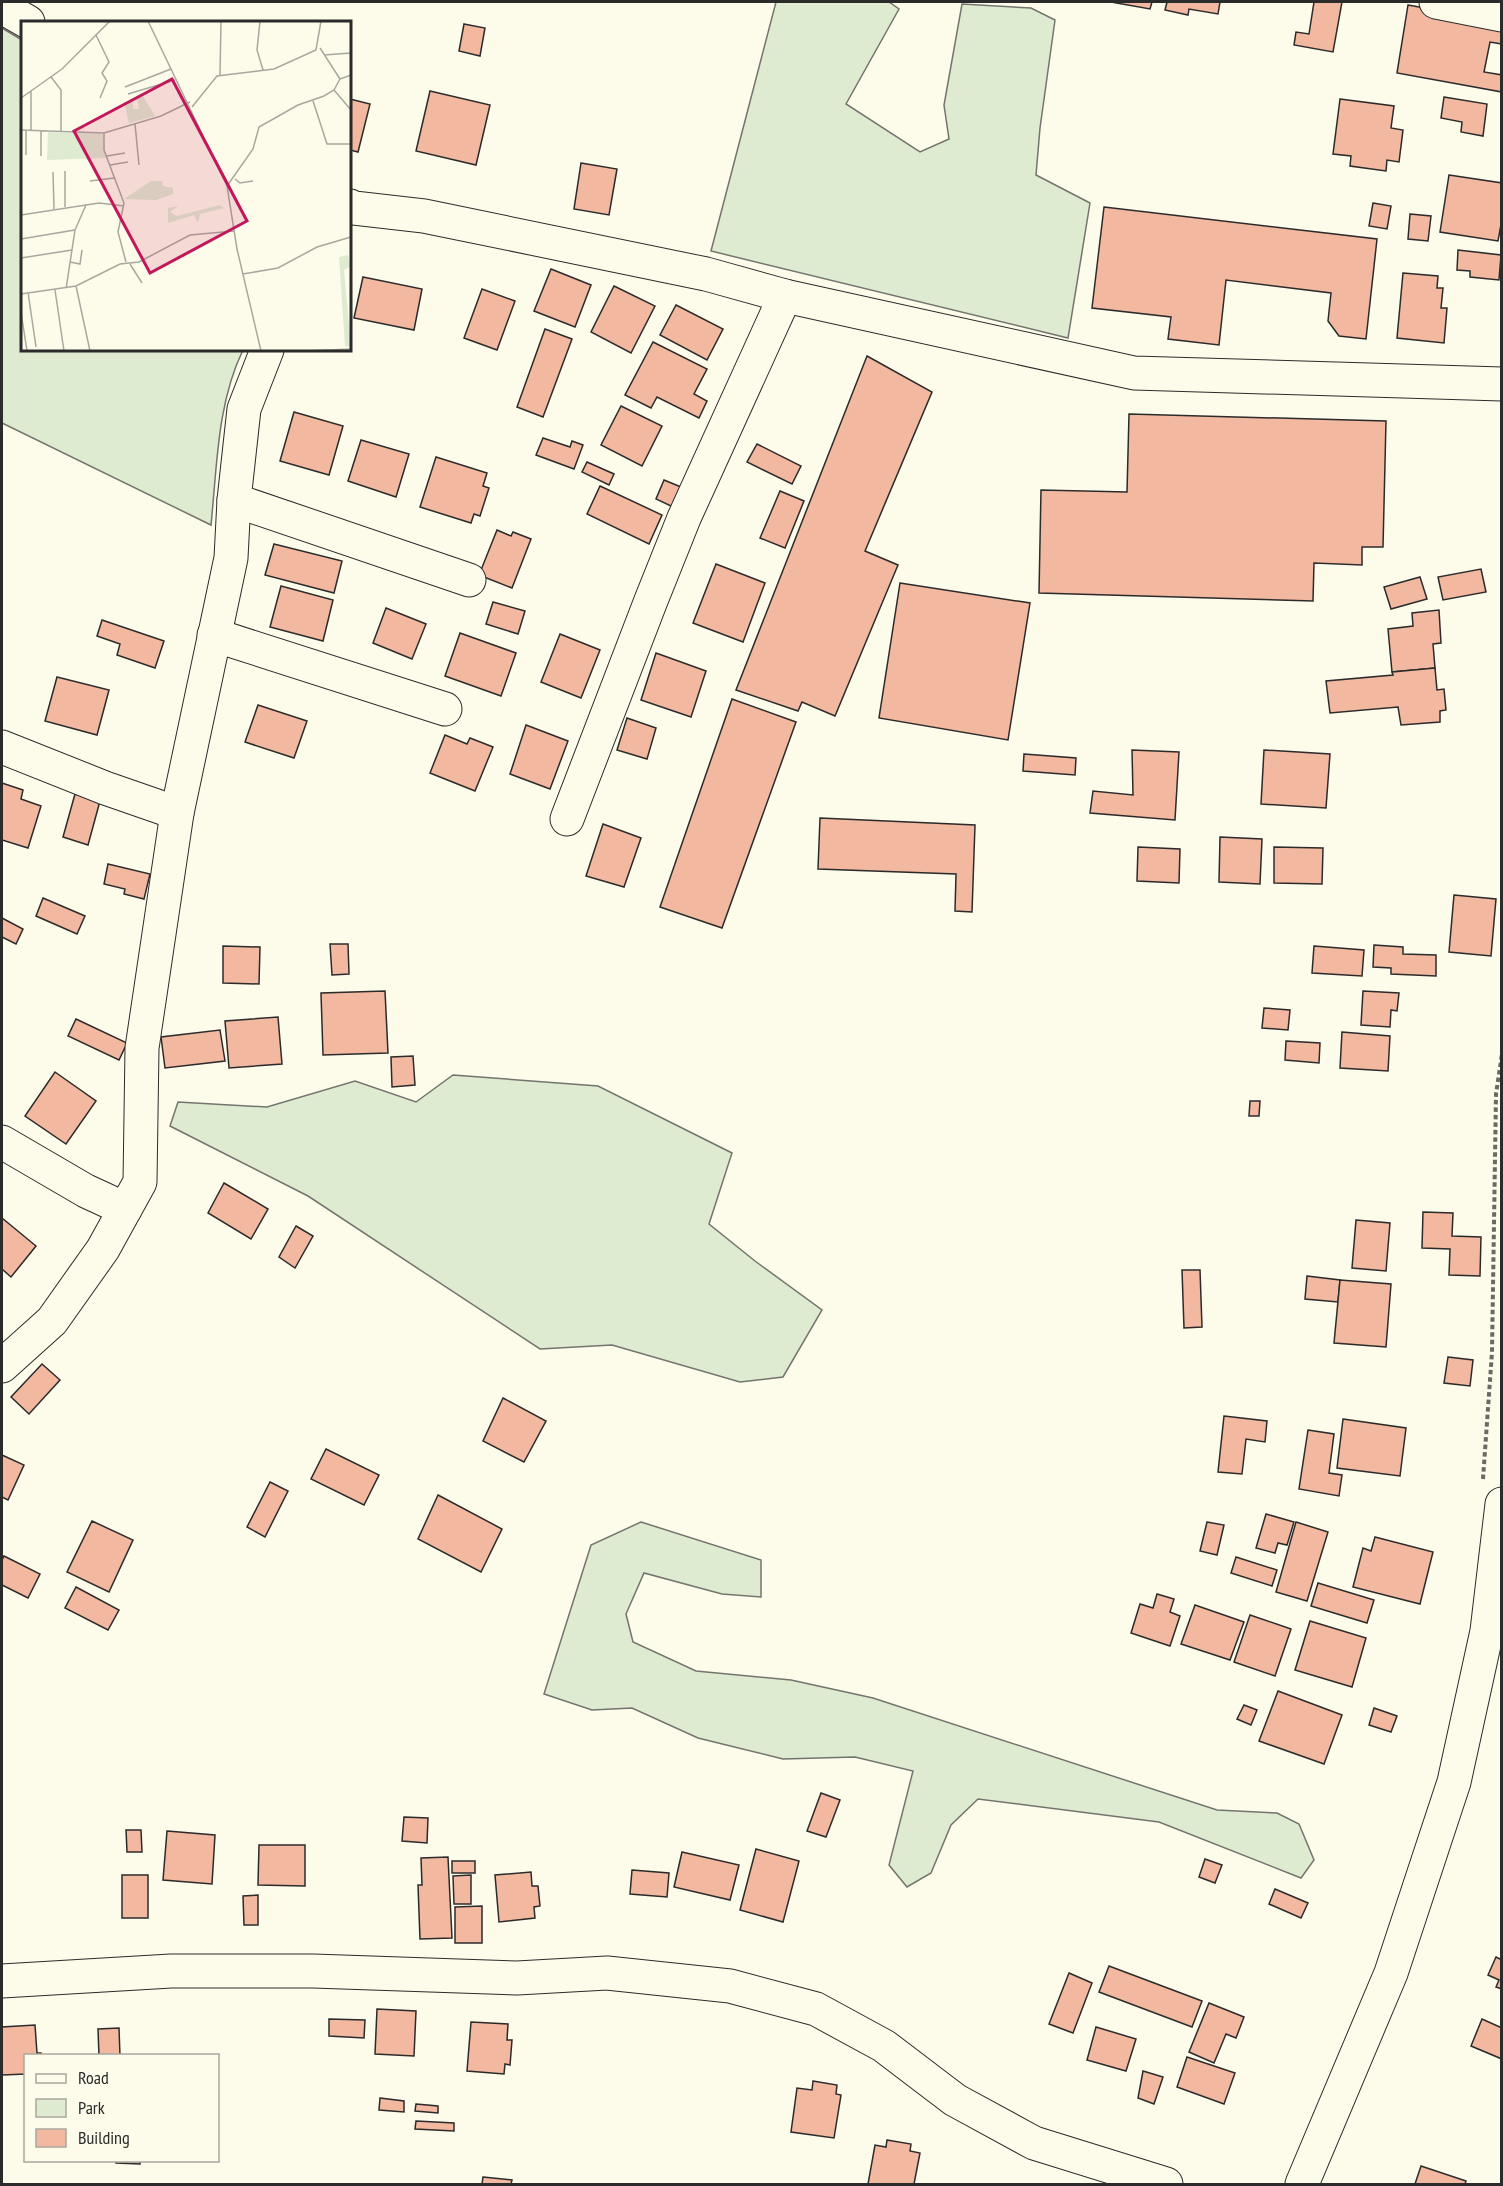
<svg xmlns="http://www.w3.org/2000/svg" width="1503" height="2186" viewBox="0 0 1503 2186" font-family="'PT Sans Narrow',sans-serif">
<rect width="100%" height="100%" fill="#fdfbea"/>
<!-- green -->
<g fill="#deebd1" stroke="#74746e" stroke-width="1.5">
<path d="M776,2H889L899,9L846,104L920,152L949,139L944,105L962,4L1031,8L1055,20L1040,128L1036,175L1090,203L1068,338L711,251Z"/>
<path d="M2,28L22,40V350H243C217,403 217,467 211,525L2,423Z"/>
<path d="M453,1075L598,1086L732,1153L709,1224L755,1261L822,1310L783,1377L740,1382L612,1345L540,1349L308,1196L170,1126L178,1102L267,1107L355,1081L416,1102Z"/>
<path d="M641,1522L761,1560V1597L722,1594L644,1573L626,1614L633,1642L696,1671L791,1680L873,1698L1217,1810L1277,1813L1299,1824L1314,1860L1301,1878L1159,1822L978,1799L951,1825L931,1873L907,1887L889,1865L913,1771L855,1757L783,1759L698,1738L632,1708L592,1710L544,1694L591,1545Z"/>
</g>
<!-- building -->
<g fill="#f2b8a0" stroke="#2b2b2b" stroke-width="1.5">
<path d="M1111,2H1152L1150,9Z"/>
<path d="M1167,2H1220L1218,14L1189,9L1188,15L1165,10Z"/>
<path d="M1314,2H1342L1333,52L1294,45L1296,32L1309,34Z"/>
<path d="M1408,5L1502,22V44L1490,42L1484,72L1502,75V92L1397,73Z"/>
<path d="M464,24L485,28L480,56L459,51Z"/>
<path d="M430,91L490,105L476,165L416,151Z"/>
<path d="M1444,97L1487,104L1483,136L1461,132L1462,122L1441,118Z"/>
<path d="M350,99L370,104L358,152L350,150Z"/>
<path d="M1340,99L1394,106L1391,128L1403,130L1399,162L1387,160L1386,171L1350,166L1351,156L1333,154Z"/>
<path d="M581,163L617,169L609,215L574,209Z"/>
<path d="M1449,175L1502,183V219L1498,241L1440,232Z"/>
<path d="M1373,203L1391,206L1387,229L1369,226Z"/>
<path d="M1104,207L1377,239L1366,339L1339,336L1328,321L1331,293L1226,280L1219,345L1168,339L1171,317L1092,308Z"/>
<path d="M1410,214L1431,216L1428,241L1408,239Z"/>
<path d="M1458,250L1501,255L1499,280L1470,277V271L1457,270Z"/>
<path d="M551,269L591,285L575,327L534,311Z"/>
<path d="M1403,273L1438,276L1437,288H1443L1441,308H1447L1444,343L1397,338Z"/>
<path d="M363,277L422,289L414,330L354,318Z"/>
<path d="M614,286L655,306L631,353L591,332Z"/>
<path d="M482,289L515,301L497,350L464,338Z"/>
<path d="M676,305L723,329L707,360L660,335Z"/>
<path d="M545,329L572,339L543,417L517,407Z"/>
<path d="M653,342L707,369L694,394L707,401L699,418L657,397L651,408L625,395Z"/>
<path d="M867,356L932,392L865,551L898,565L835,716L802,702L798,711L736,690Z"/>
<path d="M621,406L662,426L642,466L601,445Z"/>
<path d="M294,412L343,426L329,475L280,461Z"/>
<path d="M1129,414L1386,421L1383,547H1362V565L1314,563L1313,601L1039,593L1041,490L1127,492Z"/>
<path d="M543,438L570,447L572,441L583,445L574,469L536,455Z"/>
<path d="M361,440L409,454L396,497L348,481Z"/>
<path d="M757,444L801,466L792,484L747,462Z"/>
<path d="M436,457L487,473L483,486L489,488L480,516L474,514L471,523L420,507Z"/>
<path d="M587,462L614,474L609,485L582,472Z"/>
<path d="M664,480L681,487L673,507L656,499Z"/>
<path d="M600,486L662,515L649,544L587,514Z"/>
<path d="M780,491L804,501L785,548L760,538Z"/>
<path d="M497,530L511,536L513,532L531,539L512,588L479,575Z"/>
<path d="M274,544L342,561L334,593L265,575Z"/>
<path d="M716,564L765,583L743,642L693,623Z"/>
<path d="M1481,569L1486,592L1443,600L1438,577Z"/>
<path d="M1420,577L1427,599L1391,609L1384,587Z"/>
<path d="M900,583L1030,603L1008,740L879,718Z"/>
<path d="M281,586L333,600L323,641L270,627Z"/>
<path d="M493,602L525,611L518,634L486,624Z"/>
<path d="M386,608L426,624L412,659L373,643Z"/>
<path d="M1439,610L1441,643L1433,644L1435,668L1392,672L1388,629L1413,626L1412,613Z"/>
<path d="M102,620L164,641L155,668L117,655L120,644L97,636Z"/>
<path d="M460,633L516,653L501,696L445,676Z"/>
<path d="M560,634L600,650L581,698L541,682Z"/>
<path d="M656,653L706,671L691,717L641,700Z"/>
<path d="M1435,668L1437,690L1444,689L1446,710L1440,711V722L1401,725L1398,707L1330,713L1326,681L1393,675L1392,672Z"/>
<path d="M57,677L109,690L97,735L45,721Z"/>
<path d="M732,699L796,722L722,928L660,907Z"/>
<path d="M258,705L307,721L294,758L245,742Z"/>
<path d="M627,718L656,728L647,759L617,750Z"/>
<path d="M526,725L568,741L550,789L510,774Z"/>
<path d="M445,735L467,744L470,738L493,747L475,791L430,773Z"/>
<path d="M1132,750L1179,752L1175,820L1090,813L1093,791L1133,795Z"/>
<path d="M1264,750L1330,754L1326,808L1261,804Z"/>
<path d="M1024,754L1076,758L1075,775L1023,771Z"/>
<path d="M2,783L23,790L21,799L41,806L28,848L2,840Z"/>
<path d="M75,794L100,801L88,845L63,837Z"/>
<path d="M820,818L975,825L972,912L955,911L956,874L818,869Z"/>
<path d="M603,824L641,838L624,887L586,876Z"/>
<path d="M1220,837L1262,839L1260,884L1219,882Z"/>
<path d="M1138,847L1180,849L1179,883L1137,881Z"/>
<path d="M1274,847L1323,848L1322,884L1274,883Z"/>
<path d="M108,864L150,874L144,899L124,894L125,889L104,884Z"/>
<path d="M1454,895L1496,899L1491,956L1449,952Z"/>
<path d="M43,898L85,916L77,934L36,916Z"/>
<path d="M2,918L23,929L16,944L2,937Z"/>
<path d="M330,944H348L349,974L332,975Z"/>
<path d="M1374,945L1403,947V954L1436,955V976L1391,974V968L1373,967Z"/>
<path d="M223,946L260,947L259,984L223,983Z"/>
<path d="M1314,946L1364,950L1362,976L1312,973Z"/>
<path d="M385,991L388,1053L323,1055L321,993Z"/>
<path d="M1363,991L1399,993L1397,1011L1391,1010L1390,1027L1361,1025Z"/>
<path d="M1264,1008L1290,1010L1288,1030L1262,1028Z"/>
<path d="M278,1017L282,1064L229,1068L225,1021Z"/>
<path d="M76,1019L127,1043L119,1060L68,1036Z"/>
<path d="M220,1030L225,1061L165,1068L161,1037Z"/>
<path d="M1342,1032L1390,1036L1388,1071L1340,1068Z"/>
<path d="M1286,1041L1320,1043L1319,1063L1285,1060Z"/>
<path d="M413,1056L415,1085L392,1087L391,1057Z"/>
<path d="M55,1072L96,1101L66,1144L25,1116Z"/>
<path d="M1250,1101H1260L1259,1116H1249Z"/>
<path d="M224,1183L268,1209L251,1239L208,1213Z"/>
<path d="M1423,1212L1453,1213L1452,1236L1481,1237L1480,1276L1449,1275L1450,1249L1422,1248Z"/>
<path d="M2,1218L36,1246L11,1277L2,1269Z"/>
<path d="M1356,1220L1390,1223L1386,1271L1352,1268Z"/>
<path d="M296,1226L313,1236L295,1268L279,1257Z"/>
<path d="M1182,1270H1200L1202,1327L1184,1328Z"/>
<path d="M1307,1276L1340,1280L1338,1302L1305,1299Z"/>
<path d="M1340,1280L1391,1284L1386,1347L1334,1343Z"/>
<path d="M1448,1357L1473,1360L1470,1386L1444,1383Z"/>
<path d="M42,1364L60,1380L29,1414L11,1397Z"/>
<path d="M503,1398L546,1421L524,1462L483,1441Z"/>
<path d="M1224,1416L1267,1421L1265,1442L1246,1439L1242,1474L1218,1472Z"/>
<path d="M1343,1419L1406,1428L1400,1476L1337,1468Z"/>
<path d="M1308,1430L1334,1434L1329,1473L1342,1475L1339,1496L1299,1489Z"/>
<path d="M326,1449L379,1475L364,1505L311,1479Z"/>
<path d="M2,1455L24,1465L8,1500L2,1497Z"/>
<path d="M270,1482L288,1491L265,1537L247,1527Z"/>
<path d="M438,1495L502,1529L481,1572L418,1539Z"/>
<path d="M1266,1514L1294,1522L1287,1545L1278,1543L1275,1553L1256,1548Z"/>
<path d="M92,1521L133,1540L109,1592L67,1572Z"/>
<path d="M1207,1522L1224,1525L1217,1555L1200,1551Z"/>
<path d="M1296,1522L1328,1532L1307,1601L1276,1592Z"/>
<path d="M1375,1537L1433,1552L1420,1604L1353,1587L1363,1548L1371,1551Z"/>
<path d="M4,1556L40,1574L28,1598L2,1585V1560Z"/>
<path d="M1236,1557L1277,1570L1272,1586L1231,1573Z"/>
<path d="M1318,1583L1374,1600L1367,1623L1311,1606Z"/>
<path d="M76,1587L119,1610L108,1630L65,1608Z"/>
<path d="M1157,1594L1174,1599L1170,1612L1180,1616L1170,1646L1131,1633L1140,1604L1153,1608Z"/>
<path d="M1195,1605L1244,1622L1230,1660L1181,1644Z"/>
<path d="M1250,1615L1291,1629L1275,1676L1234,1662Z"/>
<path d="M1310,1621L1366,1638L1352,1687L1295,1670Z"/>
<path d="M1278,1691L1342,1715L1324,1764L1259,1741Z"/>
<path d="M1244,1705L1257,1710L1251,1725L1237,1719Z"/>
<path d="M1374,1708L1397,1716L1391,1732L1369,1725Z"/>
<path d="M821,1793L840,1800L826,1837L807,1831Z"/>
<path d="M404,1817L428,1818L427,1843L402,1841Z"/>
<path d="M126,1830H141L142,1852H127Z"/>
<path d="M167,1831L215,1835L212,1884L163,1880Z"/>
<path d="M259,1845H305V1886L258,1885Z"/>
<path d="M756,1849L799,1861L783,1922L740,1910Z"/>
<path d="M682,1852L739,1865L730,1900L674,1887Z"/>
<path d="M448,1857L452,1938L420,1939L418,1885H422L421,1858Z"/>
<path d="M1205,1859L1222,1865L1215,1883L1199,1877Z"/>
<rect x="452" y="1861" width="23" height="12"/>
<path d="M632,1870L669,1873L667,1897L630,1894Z"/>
<path d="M531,1872L532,1886H538L540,1906L534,1907L535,1918L499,1922L495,1875Z"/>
<rect x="122" y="1875" width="26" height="43"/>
<path d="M471,1875V1904H454L453,1876Z"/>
<path d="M1275,1889L1308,1903L1301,1918L1269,1904Z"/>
<path d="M258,1895V1925H244L243,1896Z"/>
<path d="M482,1906V1943H455V1907Z"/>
<path d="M1496,1957L1502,1960V1989L1496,1987L1499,1980L1488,1975Z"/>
<path d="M1109,1966L1202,2001L1192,2027L1099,1992Z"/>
<path d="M1069,1973L1092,1983L1073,2033L1049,2024Z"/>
<path d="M1209,2003L1244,2017L1236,2038L1226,2034L1214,2063L1189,2052Z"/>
<path d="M377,2009L416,2011L414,2056L375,2054Z"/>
<path d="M329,2019L365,2020L364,2038L329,2036Z"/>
<path d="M1482,2019L1502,2028V2059L1471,2046Z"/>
<path d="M471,2022L508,2024L507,2040H512L510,2065L505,2064L504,2074L467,2071Z"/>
<path d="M35,2025L37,2053H41V2056H26V2074L2,2075V2027Z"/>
<path d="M1096,2027L1136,2039L1126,2071L1087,2060Z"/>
<path d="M119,2028L120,2056H99L98,2029Z"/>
<path d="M1187,2057L1235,2073L1224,2104L1177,2087Z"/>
<path d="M1143,2071L1163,2077L1154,2104L1138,2098Z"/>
<path d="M813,2081L837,2085L836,2094L841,2095L834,2138L791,2132L797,2088L812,2090Z"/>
<path d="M380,2098L404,2101V2112L379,2110Z"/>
<path d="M416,2104L438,2106V2113L415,2111Z"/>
<path d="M416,2121L454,2123V2131L415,2129Z"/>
<path d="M887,2140L911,2144L910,2151L920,2153L914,2184H868L875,2145L886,2147Z"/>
<path d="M116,2160H140V2164L116,2163Z"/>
<path d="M1421,2166L1466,2181L1465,2184H1415Z"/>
<path d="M483,2177L512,2180L511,2184H482Z"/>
</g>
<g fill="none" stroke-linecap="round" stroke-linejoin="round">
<!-- minor casing -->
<g stroke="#2b2b2b" stroke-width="35">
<g id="minor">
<path d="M1436,2L1502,15"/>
<path d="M2,7L28,22"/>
<path d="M350,206L354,208L424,216L706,274L785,296L1134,373L1502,384"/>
<path d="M234,500L469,580"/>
<path d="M214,635L445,709"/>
<path d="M2,747L105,788L177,813"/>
<path d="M567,819L650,603L684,518L785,296"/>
<path d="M2,1142L86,1191L125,1209"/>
<path d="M2,1366L52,1321L103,1249L140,1182L142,1048L177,813L231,558L234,500L244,409L267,350"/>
<path d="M2,1981L171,1971H313L517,1978L607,1973L730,1986L816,2009L884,2046L955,2100L1034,2143L1166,2184"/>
</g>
</g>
<!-- major casing -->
<g stroke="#2b2b2b" stroke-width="35">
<path id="major" d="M1302,2184L1391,1973L1454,1782L1487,1631L1502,1504"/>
</g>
<!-- path -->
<path stroke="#6a6964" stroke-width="4" stroke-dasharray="4.5 3" stroke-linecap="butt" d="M1483,1479L1492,1352L1496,1094L1502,1054"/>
<!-- minor -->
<use href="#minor" stroke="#fdfbea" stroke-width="33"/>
<!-- major -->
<use href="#major" stroke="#fdfbea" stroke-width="33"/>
</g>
<!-- overview -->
<g transform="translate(21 21)">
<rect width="330" height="330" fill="#fdfbea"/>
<path d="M122,75L134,95L108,102L103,81L112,80V88H118L116,77ZM27,111L82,113L85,137L26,139ZM130,160H141L142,165L152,167V173L135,179L103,178ZM199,184L203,187L179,193L177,202L173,194L147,202V187L157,185L149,191L156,195ZM327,234L329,246L323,249L330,326L324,325L318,236Z" fill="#deebd1"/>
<path fill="none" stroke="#a9a89e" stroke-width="1.5" d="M127,0L206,165L216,228L240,330M239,0L236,29L242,49M299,27L319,58M303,34L330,32M199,54L200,0M30,56L40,69V110M104,66L150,48M313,69L330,89M10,70V109M107,73L154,59M0,77L41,48L75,14M79,77L86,60L81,52L88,41L75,14L89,0M292,80L306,123H330M171,86L196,55L253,48L295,29L300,0M114,103L118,144M0,109L83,112L140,95L169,81M5,109V134M20,110V135M83,112V129L103,182L97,211L105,241M86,135L104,132M89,144L107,141M44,150V186M32,151L33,188M214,158L219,162L232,160M69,160L93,157M206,165L232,128L238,106L277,84L303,75L313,69L319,58L330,54M0,194L78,182L103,185M54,209L65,184M0,218L54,209L45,268M0,237L51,229M49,241L59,243L61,229M109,243L121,262M222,253L257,247L296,226L330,216M55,265L69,330M34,269L43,330M7,271L15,326M0,273L55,265L99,243L118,241L169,214L213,210M0,291L6,330M285,330L330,328"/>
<path fill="#c2185b" fill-opacity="0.15" stroke="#c2185b" stroke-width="3" d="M151,58L226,200L129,252L53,110Z"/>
<rect width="330" height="330" fill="none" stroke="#2b2b2b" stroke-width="3"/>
</g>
<!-- border -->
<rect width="1503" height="2186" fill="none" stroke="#2b2b2b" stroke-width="6"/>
<!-- legend -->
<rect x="24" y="2054" width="195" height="108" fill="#fdfbea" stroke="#a9a89e" stroke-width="1.5"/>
<rect x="36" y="2074" width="30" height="9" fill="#fdfbea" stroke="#a9a89e" stroke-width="1.5"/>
<text x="78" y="2084" font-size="18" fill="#2b2b2b">Road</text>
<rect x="36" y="2099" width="30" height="18" fill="#deebd1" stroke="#a9a89e" stroke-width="1.5"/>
<text x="78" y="2114" font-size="18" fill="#2b2b2b">Park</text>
<rect x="36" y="2129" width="30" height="18" fill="#f2b8a0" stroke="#a9a89e" stroke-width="1.5"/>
<text x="78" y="2144" font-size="18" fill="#2b2b2b">Building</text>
</svg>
